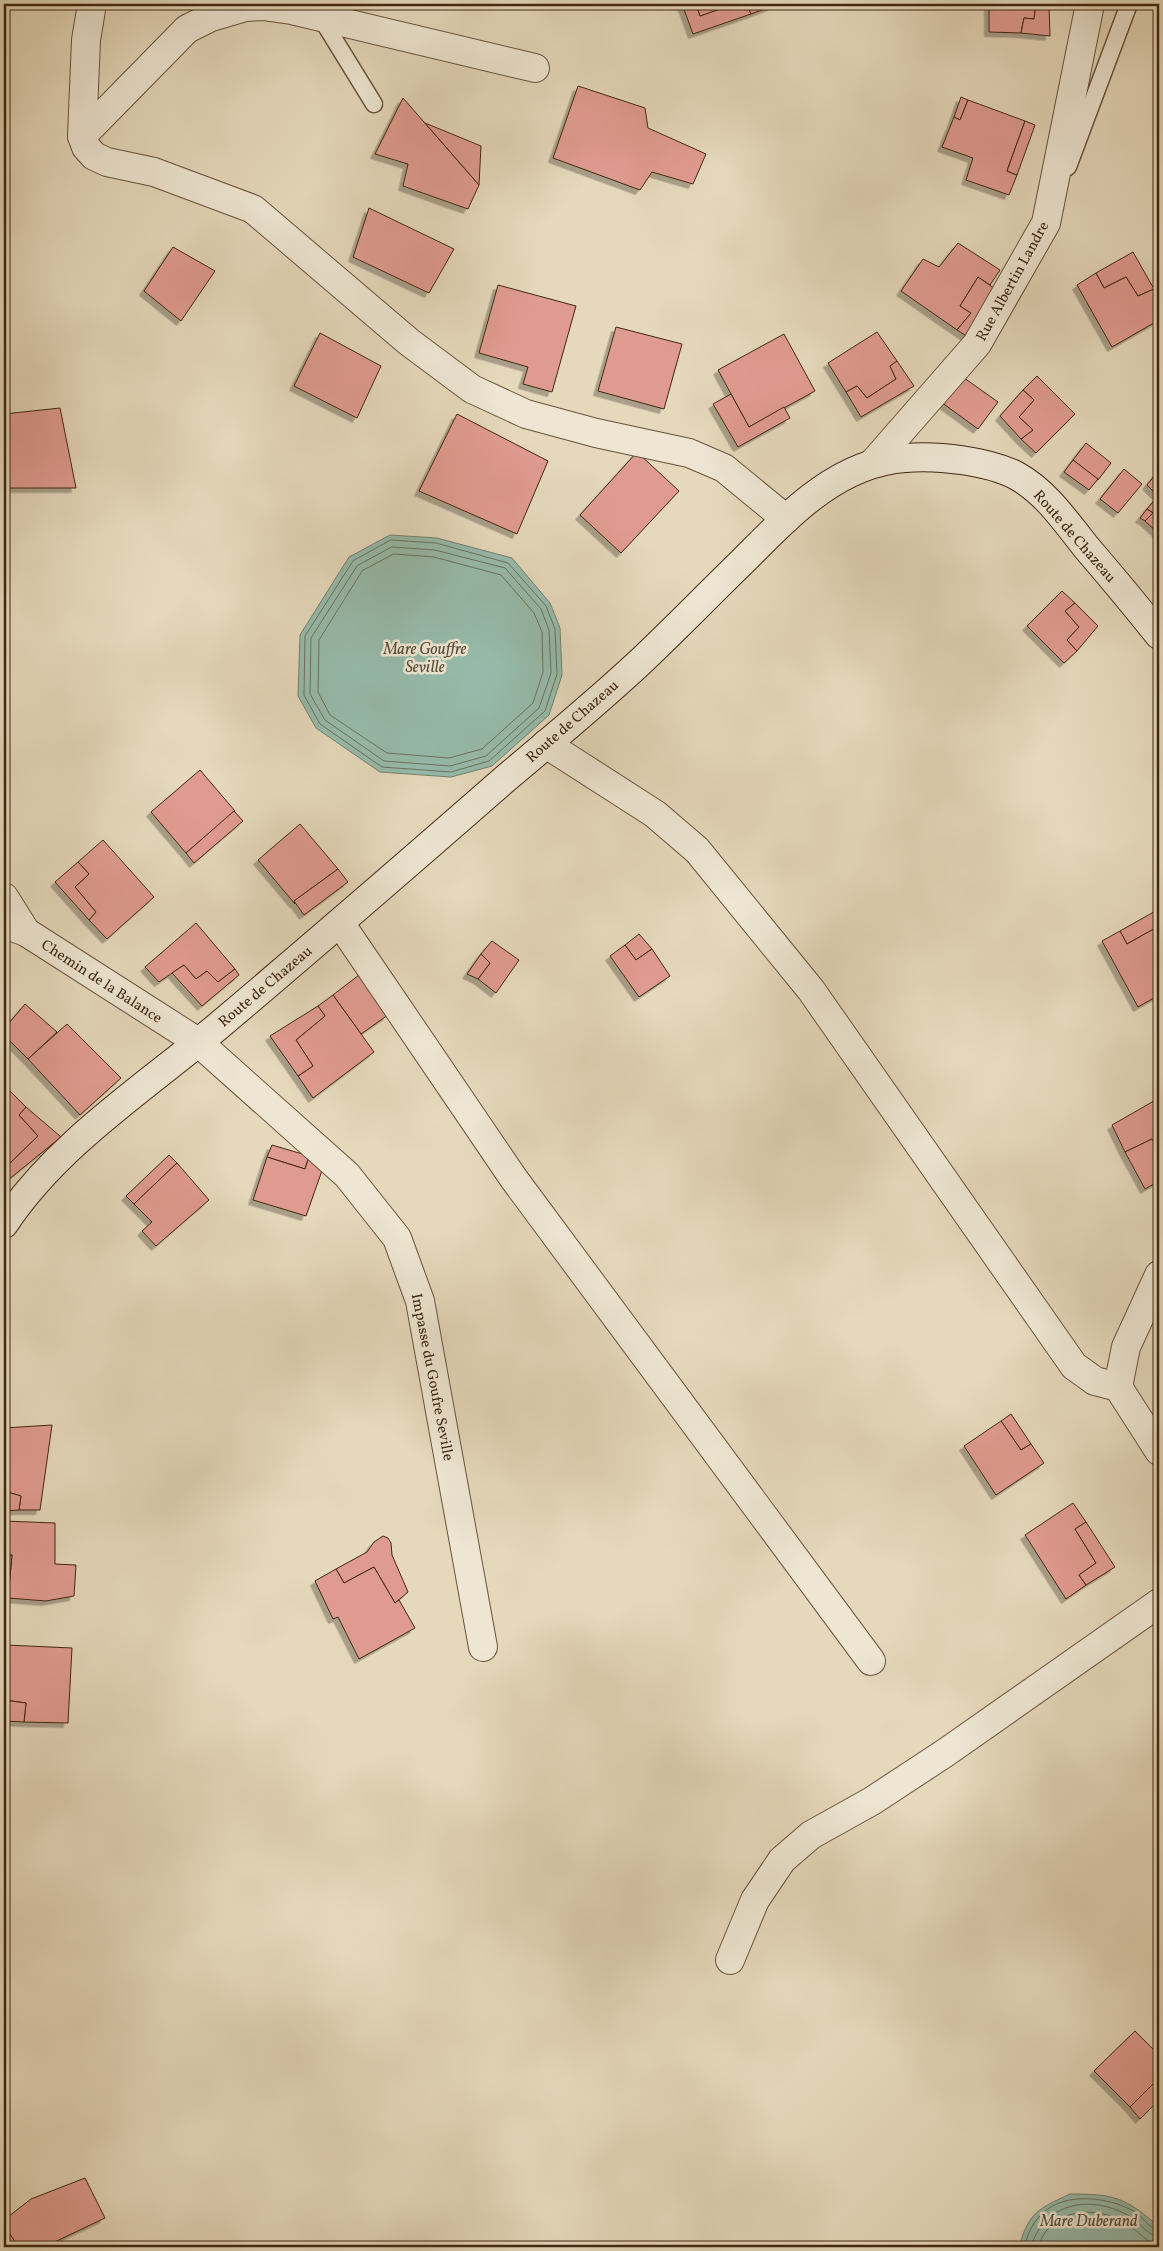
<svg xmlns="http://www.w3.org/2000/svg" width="1163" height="2251" viewBox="0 0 1163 2251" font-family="Vollkorn,serif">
<defs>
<filter id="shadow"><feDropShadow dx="-4.5" dy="4.5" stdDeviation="0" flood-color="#0004"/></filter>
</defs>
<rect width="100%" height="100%" fill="#e5d8bb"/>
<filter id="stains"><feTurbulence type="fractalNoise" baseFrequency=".004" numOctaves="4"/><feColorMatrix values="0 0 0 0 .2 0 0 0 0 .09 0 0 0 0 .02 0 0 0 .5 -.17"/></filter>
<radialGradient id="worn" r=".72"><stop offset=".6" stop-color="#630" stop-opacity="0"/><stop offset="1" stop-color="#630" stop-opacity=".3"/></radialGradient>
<!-- water -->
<g fill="#96bbab" stroke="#74806e">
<path d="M390,535L437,538L512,558L550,603L560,628L562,675L549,715L492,766L451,777L380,772L316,728L298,696L300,635L349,557Z"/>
<path d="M1070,2194C1114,2194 1125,2197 1159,2227V2247H1019C1029,2212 1038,2209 1070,2194Z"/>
</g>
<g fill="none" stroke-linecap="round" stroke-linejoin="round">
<!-- shore -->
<g stroke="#6b715e" stroke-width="1">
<path d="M391,540L436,543L508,563L546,606L555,629L557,674L545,711L489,761L451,772L382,767L320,724L304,695L305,636L353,561Z"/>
<path d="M392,547L435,550L505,568L541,609L549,630L551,673L539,708L486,756L450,766L384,761L325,720L310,694L311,638L357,566Z"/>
<path d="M394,554L434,557L501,575L534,613L542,632L543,672L533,703L482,749L449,758L387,753L330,715L318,692L319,640L362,571Z"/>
<path d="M1024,2247C1028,2234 1032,2223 1042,2214C1064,2191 1110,2197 1135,2212C1143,2217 1149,2229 1159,2230"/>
<path d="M1031,2247C1044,2201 1093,2194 1131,2217C1141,2223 1147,2236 1159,2236"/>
<path d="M1038,2247C1050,2208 1096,2204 1127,2224C1139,2231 1145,2243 1159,2244"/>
</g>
</g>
<!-- building -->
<g fill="#e09b90" stroke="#402712" filter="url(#shadow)">
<path d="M682,4H696L700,16L734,4H747L751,14L693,34Z"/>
<path d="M696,4H734L700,16Z"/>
<path d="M747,4H771L772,6L751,14Z"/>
<path d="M989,4H1036L1034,19L1024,18L1021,33L989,32Z"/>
<path d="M1036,4H1049L1050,36L1021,33L1024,18L1034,19Z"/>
<path d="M578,86L645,108L648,128L706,154L693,184L652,172L640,190L553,158Z"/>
<path d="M961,97L968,100L960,120L954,117Z"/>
<path d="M403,98L479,185L468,209L403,186L408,164L375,154Z"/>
<path d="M968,100L1025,121L1007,171L1017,175L1009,195L966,180L973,158L942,147L954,117L960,120Z"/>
<path d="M1025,121L1035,125L1017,175L1007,171Z"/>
<path d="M425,123L481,146L479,185Z"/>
<path d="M369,208L454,249L429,293L353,257Z"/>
<path d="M958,243L1000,270L990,285L978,277L960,306L971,313L957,330L901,291L923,259L939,267Z"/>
<path d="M173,247L215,271L181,321L144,291Z"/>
<path d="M1133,252L1154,289L1138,296L1126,277L1104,288L1096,273Z"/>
<path d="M1096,273L1104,288L1126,277L1138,296L1154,289L1159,302V320L1112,347L1077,285Z"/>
<path d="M978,277L1001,293L968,337L957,330L971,313L960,306Z"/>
<path d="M498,285L576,306L552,392L523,384L528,367L479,353Z"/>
<path d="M616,327L682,344L664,409L598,391Z"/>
<path d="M877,332L897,361L890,366L896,379L867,398L857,386L846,392L828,363Z"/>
<path d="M320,333L381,366L357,418L294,386Z"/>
<path d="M784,334L815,391L749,427L718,370Z"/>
<path d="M897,361L914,386L861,417L846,392L857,386L867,398L896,379L890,366Z"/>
<path d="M960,375L998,402L978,429L941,402Z"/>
<path d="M1037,376L1075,414L1036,453L1021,439L1033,430L1019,417L1034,400L1023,390Z"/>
<path d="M1023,390L1034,400L1019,417L1033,430L1021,439L1000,416Z"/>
<path d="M731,394L749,427L784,407L790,418L738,447L713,404Z"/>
<path d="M60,408L76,488H4V414Z"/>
<path d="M457,414L548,461L517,534L419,491Z"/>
<path d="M1086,443L1111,463L1098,480L1073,460Z"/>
<path d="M637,452L679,491L621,553L580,515Z"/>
<path d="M1073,460L1098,479L1089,490L1064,472Z"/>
<path d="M1124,469L1142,484L1118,513L1100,499Z"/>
<path d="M1159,470V506L1153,513L1147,509L1158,496L1147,485Z"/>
<path d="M1159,506V518L1153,513Z"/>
<path d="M1147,509L1153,513L1145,521L1140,518Z"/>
<path d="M1153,513L1159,518V534L1145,521Z"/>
<path d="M1062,591L1075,603L1065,611L1079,627L1067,640L1077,651L1064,663L1027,626Z"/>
<path d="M1075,603L1098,626L1077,651L1067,640L1079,627L1065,611Z"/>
<path d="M200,770L235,811L186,853L151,812Z"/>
<path d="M234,811L243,821L194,863L186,853Z"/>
<path d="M300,824L338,869L294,901L295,904L258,860Z"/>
<path d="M103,840L154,897L107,939L89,920L96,912L75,887L89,874L78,862Z"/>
<path d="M78,862L89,874L75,887L96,912L89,920L55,882Z"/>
<path d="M338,869L348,882L304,915L294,901Z"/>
<path d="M1159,909V926L1127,944L1120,931Z"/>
<path d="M196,923L235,969L218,982L207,971L196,979L184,965L159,982L145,967Z"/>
<path d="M1159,926V995L1138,1007L1102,941L1120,931L1127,944Z"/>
<path d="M639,934L652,949L636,960L625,945Z"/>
<path d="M492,941L519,960L496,993L478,979L490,963L481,954Z"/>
<path d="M625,945L636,960L652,949L670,976L639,997L610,956Z"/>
<path d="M481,954L490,963L478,979L467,974Z"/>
<path d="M184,965L196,979L207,971L218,982L235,969L239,975L202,1006L172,973Z"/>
<path d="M359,975L388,1015L361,1034L333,995Z"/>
<path d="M333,995L374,1052L313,1098L298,1076L313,1066L296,1040L325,1016L318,1006Z"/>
<path d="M25,1004L57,1032L28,1059L4,1035V1029Z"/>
<path d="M318,1006L325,1016L296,1040L313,1066L298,1076L270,1036Z"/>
<path d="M67,1024L121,1078L80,1115L28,1059Z"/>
<path d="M4,1085L26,1107L19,1115L38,1136L4,1169Z"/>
<path d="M1159,1098V1151L1152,1139L1125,1152L1112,1125Z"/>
<path d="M26,1107L61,1137L8,1180L4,1174V1169L38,1136L19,1115Z"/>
<path d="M1152,1139L1159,1151V1181L1145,1189L1125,1152Z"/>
<path d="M272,1145L309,1156L305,1169L267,1157Z"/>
<path d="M169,1155L177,1163L134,1204L126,1196Z"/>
<path d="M309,1156L325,1162L306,1216L253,1200L267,1157L305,1169Z"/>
<path d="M177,1163L209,1200L156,1246L142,1231L152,1222L134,1204Z"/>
<path d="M1011,1414L1031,1444L1021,1450L1001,1421Z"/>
<path d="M1001,1421L1021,1450L1031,1444L1044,1463L996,1495L964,1446Z"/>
<path d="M52,1425L40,1510H19L21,1496L4,1491L6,1464H4V1428Z"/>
<path d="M4,1464H6L4,1486Z"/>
<path d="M4,1491L21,1496L19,1510L4,1511Z"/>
<path d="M1073,1503L1086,1522L1075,1529L1096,1563L1079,1575L1086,1585L1066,1599L1025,1535Z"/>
<path d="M4,1521L55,1523V1564L76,1565L74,1596L46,1601L8,1598L12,1555H4Z"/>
<path d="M1086,1522L1115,1567L1086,1585L1079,1575L1096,1563L1075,1529Z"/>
<path d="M383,1536L388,1538L391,1543L392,1555L408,1592L395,1603L374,1567L344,1583L336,1569L367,1552L374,1542Z"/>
<path d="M4,1555H12L8,1598H4Z"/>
<path d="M374,1567L395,1603L399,1600L415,1628L359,1659L338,1617L333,1619L315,1581L336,1569L344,1583Z"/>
<path d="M6,1645L72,1648L68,1723L24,1722L26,1703L4,1700Z"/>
<path d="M4,1700L26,1703L24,1722L4,1721Z"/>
<path d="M1135,2031L1159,2055V2078L1130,2107L1094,2071Z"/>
<path d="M1159,2078V2100L1140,2119L1130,2107Z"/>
<path d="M85,2178L105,2218L44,2247H19L4,2226V2220L31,2199Z"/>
<path d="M4,2226L19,2247H4Z"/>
</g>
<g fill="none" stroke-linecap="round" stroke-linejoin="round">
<!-- service casing -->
<g stroke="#69533c" stroke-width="19">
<g id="service">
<path d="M321,18L374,104"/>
<path d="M1068,167L1129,4"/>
</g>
</g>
<!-- minor casing -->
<g stroke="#69533c" stroke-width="30">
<g id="minor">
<path d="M92,4L86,40L82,136L86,147L94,156L107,162L154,172L253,209L409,342L472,389L526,414L596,433L689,453L724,468L786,519"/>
<path d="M82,136L187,29L211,17L245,7L263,6L291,10L535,68"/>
<path d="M873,463L977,344L1046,223L1090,4"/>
<path d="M546,744L655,814L697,850L811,990L1074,1366L1095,1381L1118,1387L1159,1451"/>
<path d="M4,897L26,932"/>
<path d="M340,923L514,1179L871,1661"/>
<path d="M4,924L26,932L198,1042L347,1175L397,1238L420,1301L483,1647"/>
<path d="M1118,1387L1126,1347L1159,1275"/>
<path d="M730,1960L755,1900L782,1860L811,1835L872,1801L945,1753L1159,1603"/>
</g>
</g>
<!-- secondary casing -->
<g stroke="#402712" stroke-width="30">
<path id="secondary" d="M4,1224C56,1145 144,1088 216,1028C313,946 409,863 505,779C550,741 595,704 638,664C673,631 707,596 742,562C788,516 836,463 905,458C937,455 989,461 1017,476C1046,492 1066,522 1086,547C1111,576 1135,605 1159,635"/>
</g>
<!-- service -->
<use href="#service" stroke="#eee6d3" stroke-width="16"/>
<!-- minor -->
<use href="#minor" stroke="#eee6d3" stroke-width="28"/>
<!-- secondary -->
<use href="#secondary" stroke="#eee6d3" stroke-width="28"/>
</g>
<g text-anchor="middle" stroke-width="5" stroke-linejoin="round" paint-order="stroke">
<!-- street labels -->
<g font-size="15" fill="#402712" stroke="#eee6d3">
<text transform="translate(1012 281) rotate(-61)" y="5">Rue Albertin Landre</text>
<text transform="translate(1075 536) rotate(49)" y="5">Route de Chazeau</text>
<text transform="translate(572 721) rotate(-41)" y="5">Route de Chazeau</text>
<text transform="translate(102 981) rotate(33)" y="5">Chemin de la Balance</text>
<text transform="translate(265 986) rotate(-40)" y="5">Route de Chazeau</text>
<text transform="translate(433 1377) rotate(79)" y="5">Impasse du Goufre Seville</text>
</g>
<!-- water labels -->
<g font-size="16" font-style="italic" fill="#564c38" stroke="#eee6d3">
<text x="425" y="654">Mare Gouffre<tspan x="425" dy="18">Seville</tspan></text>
<text x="1089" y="2226">Mare Duberand</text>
</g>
</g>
<!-- margin -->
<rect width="1163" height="2251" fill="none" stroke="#e5d8bb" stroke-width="20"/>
<rect x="5" y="5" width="1153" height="2241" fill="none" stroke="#402712" stroke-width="2.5"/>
<rect x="10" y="10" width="1143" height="2231" fill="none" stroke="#402712"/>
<rect width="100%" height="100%" filter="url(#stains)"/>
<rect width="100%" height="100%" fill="url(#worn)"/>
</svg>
